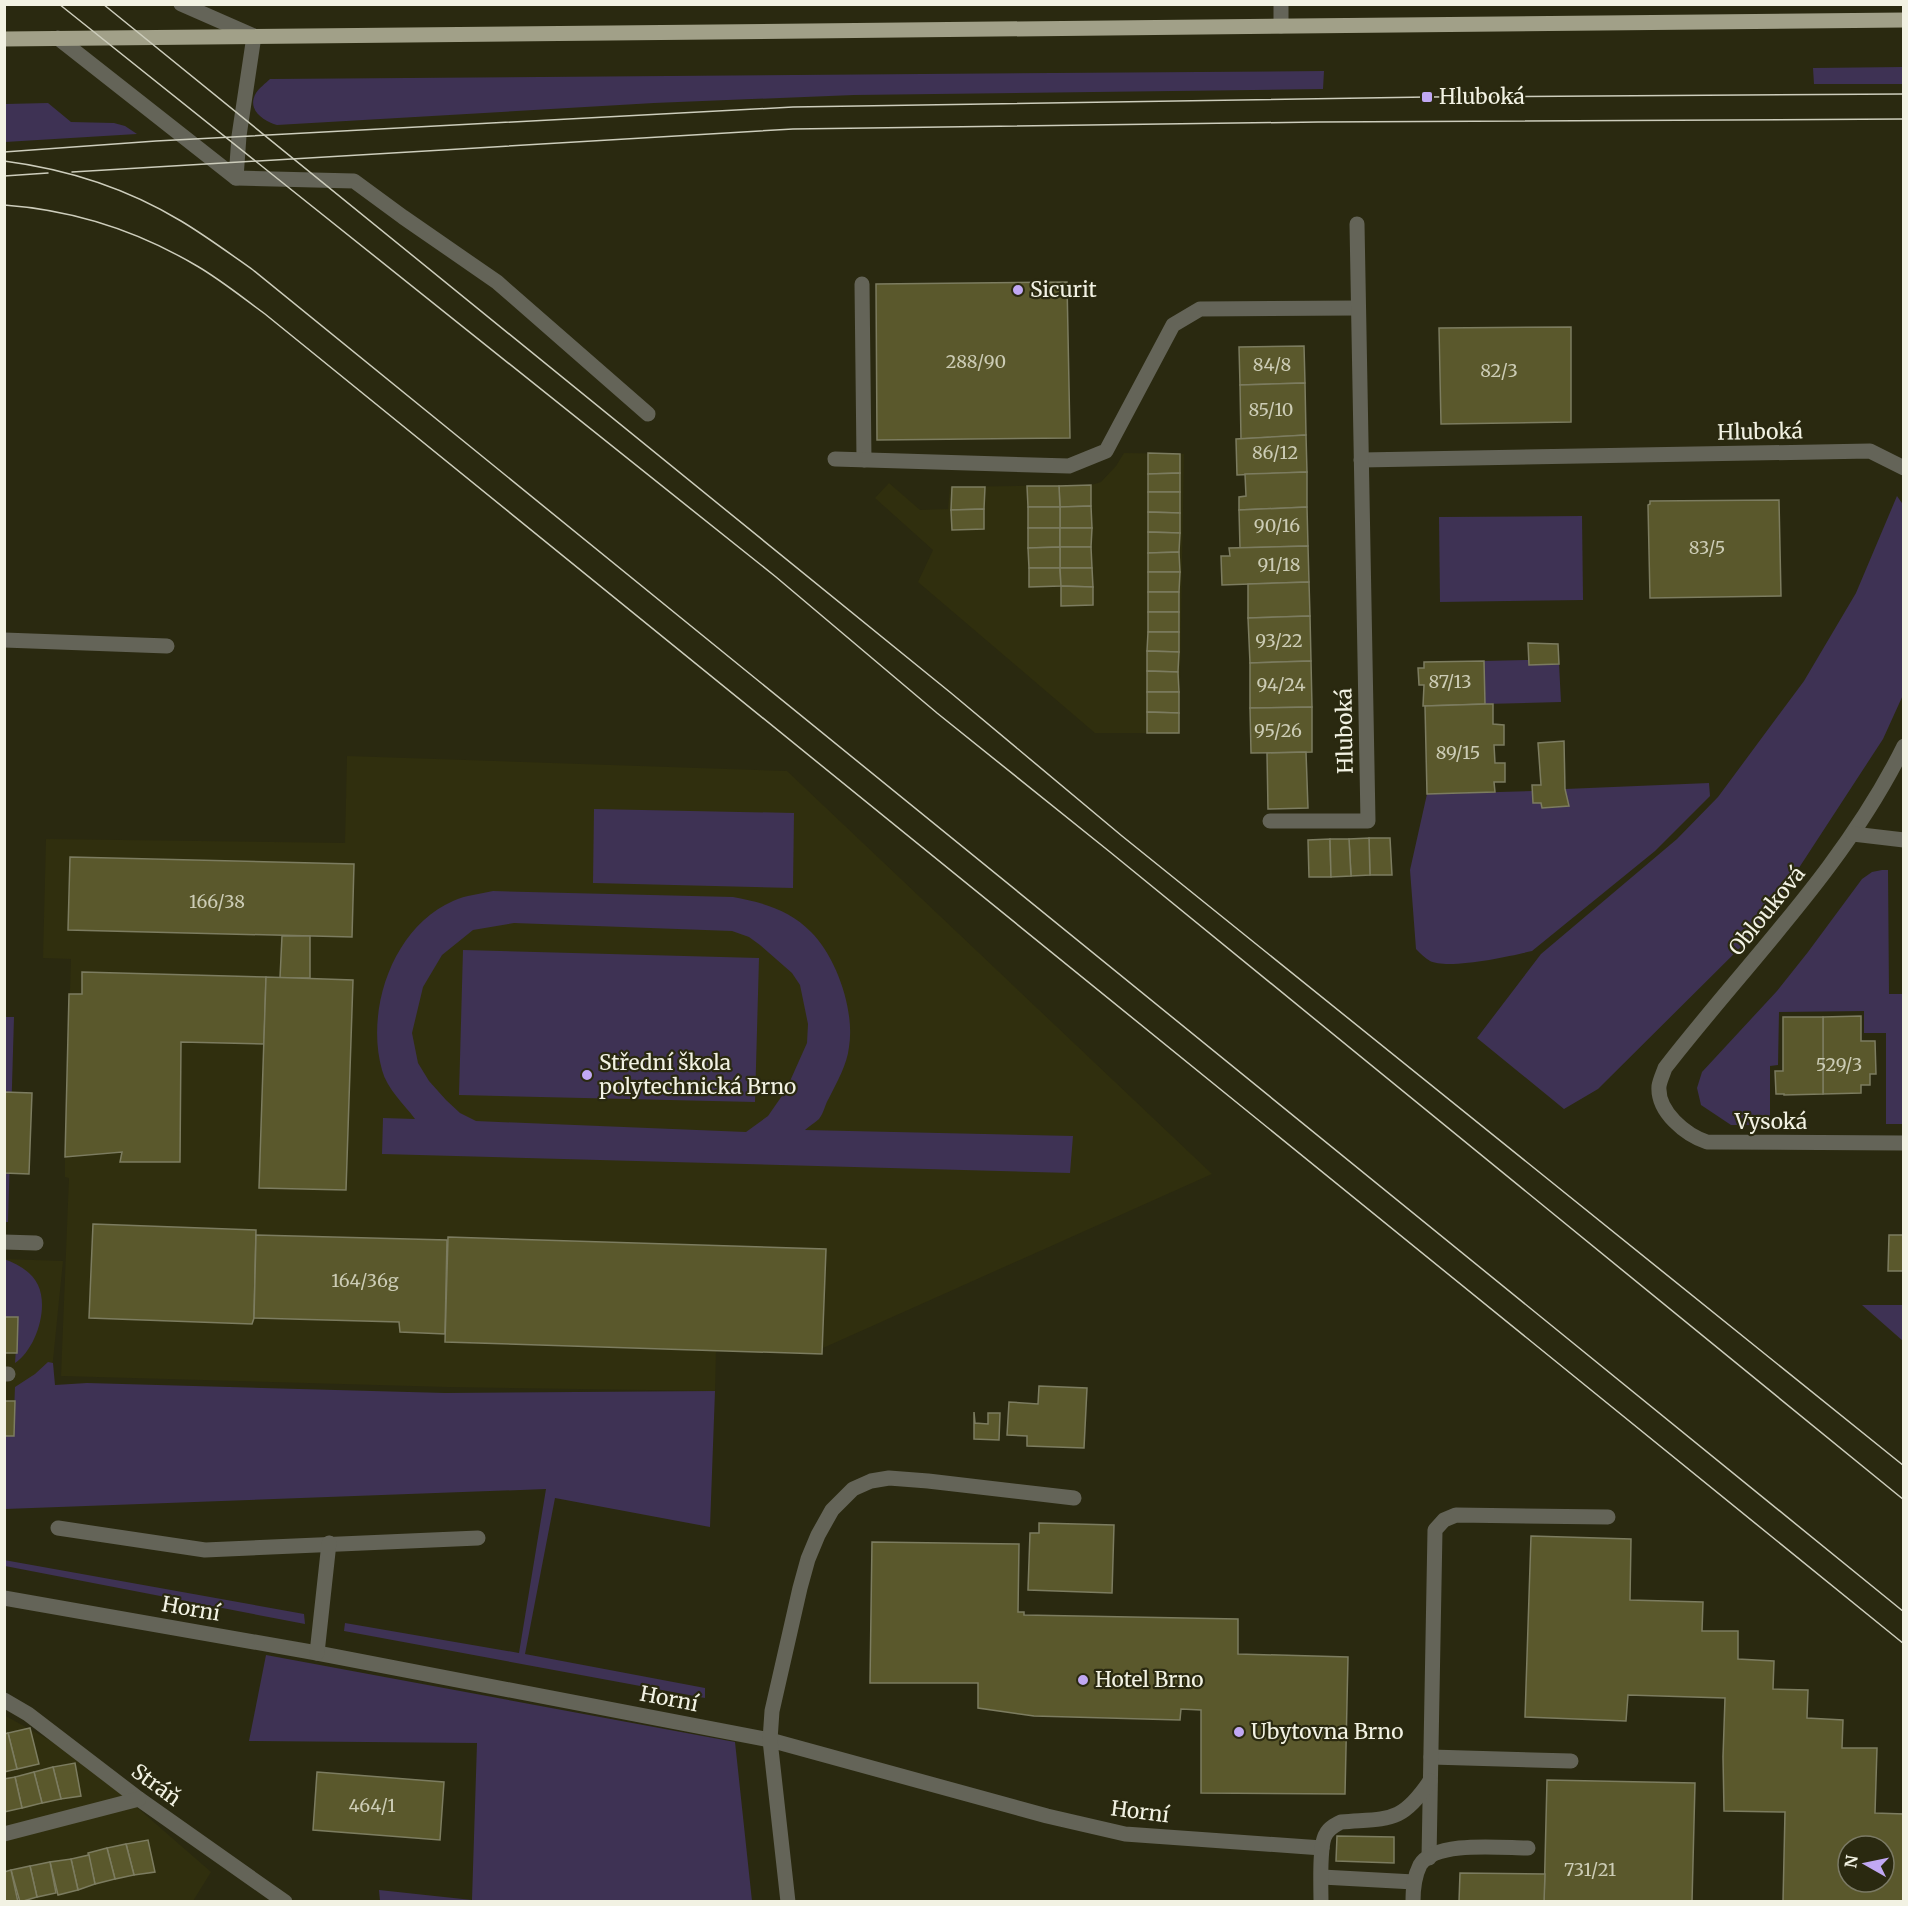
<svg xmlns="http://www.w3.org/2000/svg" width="1908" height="1906" viewBox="0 0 1908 1906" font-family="Merriweather,serif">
<rect width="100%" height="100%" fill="#2a2910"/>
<!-- built -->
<g fill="#302f0e">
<path d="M1124,453L1184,454L1179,733H1095L918,582L933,550L875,498L889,483L920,510L948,509L950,487L1091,485L1101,482L1116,466Z"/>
<path d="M347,756L787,771L1212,1174L823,1348L822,1354L716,1351L715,1391L447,1387L61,1376L69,1178L65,1177V1157L71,959L43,958L46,839L345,843Z"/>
<path d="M5,1259L63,1261L42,1469L5,1468Z"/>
<path d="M4,1715L78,1756L211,1872L193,1901H5Z"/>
</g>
<!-- green -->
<g fill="#3e3254" fill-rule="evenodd">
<path d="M1903,67V84H1814L1813,68Z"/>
<path d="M1324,71L1323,89L854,95L654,103L277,125C264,121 246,110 256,93C259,88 266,83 270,79Z"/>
<path d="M48,103L71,122L114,123L125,126L137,134L5,142V104Z"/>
<path d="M1897,496L1904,506L1903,695L1883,739L1759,929L1598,1089L1564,1109L1477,1038L1541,954L1677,839L1718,797L1804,681L1856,593Z"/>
<path d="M1582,516L1583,600L1440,602L1439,517Z"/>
<path d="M1528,660L1529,665L1559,664L1561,702L1485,704L1484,661Z"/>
<path d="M1709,783L1710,796L1655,851L1532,951C1511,956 1448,970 1430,961C1425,958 1420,953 1416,949L1410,870L1427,794L1532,791L1533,803H1541L1542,808L1569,806L1565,789Z"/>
<path d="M594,809L794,813L793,888L593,883Z"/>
<path d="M1882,870H1888L1889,994H1903V1124H1886V1033H1864V1011L1779,1012L1778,1065L1770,1066V1125H1731L1701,1105L1697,1088L1702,1072L1777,991L1808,952L1862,879L1872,872Z"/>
<path d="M493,891L733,897C761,902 790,910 811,932C837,958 855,1011 849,1047C847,1065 837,1082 829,1098C825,1104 824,1113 819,1119C815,1123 809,1126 805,1130L1073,1136L1070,1173L382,1154L383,1118L415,1119C404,1104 387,1089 382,1070C365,1010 393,927 453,901C466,895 480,894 493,891ZM514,923L732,931L749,937L760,945L792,973L800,985L808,1024L807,1043L786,1090L768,1116L746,1132L476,1121L460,1113L446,1100L429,1081L418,1063L412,1033L423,987L442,955L473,930Z"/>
<path d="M463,950L759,958L755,1102L459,1095Z"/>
<path d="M5,1017H14L8,1222H5Z"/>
<path d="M4,1259C18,1264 32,1272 38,1285C49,1308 36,1349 15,1363L18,1318H5Z"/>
<path d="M1862,1305H1903V1341Z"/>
<path d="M48,1362L53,1363L55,1385L87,1383L445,1393L715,1391L710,1527L555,1498L525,1654L705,1688V1698L344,1631L345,1623L519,1653L546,1489L5,1509V1436H13L15,1387L35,1374Z"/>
<path d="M4,1560L304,1614L305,1624L5,1566Z"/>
<path d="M266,1655L735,1742L752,1901H380L379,1890L472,1900L477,1743L249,1741Z"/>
</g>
<!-- building -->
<g fill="#5a582c" stroke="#7c7c60" stroke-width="1.5" fill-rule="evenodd">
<path d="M1067,282L1070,438L877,440L876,284Z"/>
<path d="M1571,327V422L1441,424L1439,328Z"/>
<path d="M1304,346L1305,383L1240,385L1239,347Z"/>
<path d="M1305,383L1306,435L1241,439L1240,385Z"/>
<path d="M1306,435L1307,472L1237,475L1236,439Z"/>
<path d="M1148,453L1180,454V473L1148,474Z"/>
<path d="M1307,472V507L1239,510V497L1246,496L1245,474Z"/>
<path d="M1180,473V492H1148V474Z"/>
<path d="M1091,485V506L1060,507L1059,486Z"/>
<path d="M1027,486H1059L1060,507H1028Z"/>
<path d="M952,487H985L984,509L951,510Z"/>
<path d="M1148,492H1180V513L1148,512Z"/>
<path d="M1779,500L1781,596L1650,598L1648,505L1650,504V501Z"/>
<path d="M1091,506L1092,528H1060V507Z"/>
<rect x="1028" y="507" width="32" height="21"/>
<path d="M1307,507L1308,546L1240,548L1239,510Z"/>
<path d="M984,509V529L952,530L951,510Z"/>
<path d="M1148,512L1180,513V533L1148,532Z"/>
<path d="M1028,528H1060V547L1028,548Z"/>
<path d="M1060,528H1092L1091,547H1060Z"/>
<path d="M1148,532L1180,533L1179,552L1148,553Z"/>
<path d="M1308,546L1309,582L1222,585L1221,556H1230L1229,548Z"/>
<path d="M1060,547H1091L1092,568H1060Z"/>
<path d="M1060,547V568H1029L1028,548Z"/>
<path d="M1179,552L1180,572H1148V553Z"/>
<path d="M1029,568H1060L1061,586L1029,587Z"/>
<path d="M1060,568H1092L1093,587L1061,586Z"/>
<path d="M1148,572H1180L1179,592H1148Z"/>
<path d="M1309,582L1310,616L1248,618V584Z"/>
<path d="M1061,586L1093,587V605L1061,606Z"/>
<rect x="1148" y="592" width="31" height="20"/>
<rect x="1148" y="612" width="31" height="20"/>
<path d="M1310,616L1311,661L1250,663L1248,618Z"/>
<path d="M1148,632H1179V652L1147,651Z"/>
<path d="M1528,643L1558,644L1559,664L1529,665Z"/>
<path d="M1147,651L1179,652L1178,672L1147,671Z"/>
<path d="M1311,661L1312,707L1250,708V663Z"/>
<path d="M1484,661L1485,704L1423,706L1424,685H1419L1418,668H1424V662Z"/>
<path d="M1147,671L1178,672L1179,692H1147Z"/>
<path d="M1147,692H1179V713L1147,712Z"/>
<path d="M1487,704H1493V724L1504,725V745H1494L1495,763H1505V782H1494L1495,792L1427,794L1425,706Z"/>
<path d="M1312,707V752L1251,753L1250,708Z"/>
<path d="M1147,712L1179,713V733H1147Z"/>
<path d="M1564,741L1565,789L1569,806L1542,808L1541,803H1533L1532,785H1541L1538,743Z"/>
<path d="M1306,752L1308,808L1268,809L1267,753Z"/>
<path d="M1369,838H1390L1392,875H1370Z"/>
<path d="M1369,838L1370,875L1351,876L1349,839Z"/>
<path d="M1330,839L1331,877H1309L1308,840Z"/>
<path d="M1330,839H1349L1351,876L1331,877Z"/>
<path d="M70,857L354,864L352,937L68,930Z"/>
<path d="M282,936H310V978H280Z"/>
<path d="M82,972L266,977L264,1044L181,1042L180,1162H120L122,1152L65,1157L69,994H82Z"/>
<path d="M266,977L353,980L346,1190L259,1188Z"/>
<path d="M1861,1016V1041H1875L1876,1074H1870V1085H1861V1093L1823,1094V1017Z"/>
<path d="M1783,1017H1823V1094L1784,1095V1094H1776L1775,1071H1783Z"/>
<path d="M4,1092L32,1093L29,1174L4,1173Z"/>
<path d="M93,1224L256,1230L254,1318L252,1324L89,1318Z"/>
<path d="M256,1235L447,1240L445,1334L400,1332L399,1322L254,1318Z"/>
<path d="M1889,1235H1904V1271H1888Z"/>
<path d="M448,1237L826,1249L822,1354L445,1342Z"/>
<path d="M4,1317H18L17,1353H4Z"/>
<path d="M1039,1386L1087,1388L1084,1448L1027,1446V1436L1007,1435L1009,1402L1038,1404Z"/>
<path d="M4,1401H15L14,1436H4Z"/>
<path d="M974,1412L975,1423L988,1424V1413H1000L999,1440L974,1439Z"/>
<path d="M1039,1523L1114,1525L1112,1593L1028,1590L1030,1533H1039Z"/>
<path d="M1531,1536L1631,1539L1630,1600L1703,1602L1702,1631H1738V1659L1774,1661L1773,1689L1808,1690L1807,1718L1843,1720L1842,1748H1877L1875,1813L1904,1814V1902H1783L1785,1812L1724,1811L1723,1757L1725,1698L1628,1695L1626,1721L1525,1717ZM1848,1846H1884V1882H1848Z"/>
<path d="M872,1542L1019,1544L1018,1612H1024V1615L1238,1619V1654L1348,1657L1345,1794L1201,1793V1710L1181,1709L1180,1720L1034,1716L978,1708V1683H870Z"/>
<path d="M30,1728L39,1764L17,1769L8,1733Z"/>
<path d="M8,1733L17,1769L4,1772V1734Z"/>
<path d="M75,1763L81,1796L61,1799L53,1767Z"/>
<path d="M53,1767L61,1799L42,1803L34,1772Z"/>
<path d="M34,1772L42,1803L22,1808L15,1777Z"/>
<path d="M317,1772L444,1782L440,1840L313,1830Z"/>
<path d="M15,1777L22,1808L4,1812V1779Z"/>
<path d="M1547,1780L1695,1783L1692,1902H1544Z"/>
<path d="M1337,1836L1394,1837V1863L1336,1861Z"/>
<path d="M148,1840L155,1872L134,1875L126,1844Z"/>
<path d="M126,1844L134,1875L115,1879L107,1848Z"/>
<path d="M107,1848L115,1879L95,1884L88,1853Z"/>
<path d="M89,1855L95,1884L78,1890L71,1859Z"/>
<path d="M71,1859L78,1890L58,1895L50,1862Z"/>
<path d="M50,1862L56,1893L37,1897L30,1866Z"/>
<path d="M30,1866L37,1897L20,1902L11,1870Z"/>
<path d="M11,1870L18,1902H4V1872Z"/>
<path d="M1460,1873L1545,1874L1544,1902H1459Z"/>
</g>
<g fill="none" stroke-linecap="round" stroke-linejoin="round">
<!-- minor -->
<g stroke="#646458" stroke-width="15">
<path d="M181,4L254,36L239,136L236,178"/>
<path d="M1281,4V26"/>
<path d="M58,38L236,178L354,181L403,217L497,282L648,414"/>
<path d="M862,284L864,460"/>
<path d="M835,459L1069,466L1106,451L1173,325L1200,309L1357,308"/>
<path d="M1361,460L1870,451L1904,468"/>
<path d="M4,640L167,646"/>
<path d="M1904,746C1844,868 1747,962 1665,1068C1663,1074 1660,1080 1659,1086C1657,1112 1686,1135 1707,1142L1904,1143"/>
<path d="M1270,821H1368L1357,224"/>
<path d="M1853,834L1904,840"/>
<path d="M4,1242L36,1243"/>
<path d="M4,1374H8"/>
<path d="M58,1528L205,1550L478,1538"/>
<path d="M4,1598L317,1653L770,1740L1047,1816L1125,1834L1322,1848"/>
<path d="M317,1653L329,1543"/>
<path d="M4,1700L28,1714L139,1799L285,1902"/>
<path d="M1431,1757L1571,1761"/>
<path d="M4,1834L139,1799"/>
<path d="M1429,1858L1435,1530L1444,1520L1456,1515L1608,1517"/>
<path d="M1322,1877L1414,1882"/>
<path d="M788,1902L770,1740L772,1711L800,1588L808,1559L818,1535L832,1510L853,1489L871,1481L889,1478L928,1481L1074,1498"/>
<path d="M1321,1902C1321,1887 1319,1844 1326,1834C1329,1828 1335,1825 1341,1822C1389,1818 1401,1824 1430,1781"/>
<path d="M1413,1902C1413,1888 1414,1877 1420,1865C1435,1840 1503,1848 1528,1848"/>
</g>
<!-- major -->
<path stroke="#a1a088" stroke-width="15" d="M4,39L1904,20"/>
<!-- tram -->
<g stroke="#cdcdbc" stroke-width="1.5">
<path d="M59,4L776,577L937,713L1110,852L1904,1500"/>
<path d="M103,4L951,693L1122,836L1904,1466"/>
<path d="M4,152L156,141L793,107L1427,97L1904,94"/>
<path d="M4,161C66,169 128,189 181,221C206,236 229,253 253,270L1904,1612"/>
<path d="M72,172L793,129L1318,122L1904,119"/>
<path d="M4,176L48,173"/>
<path d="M4,205C73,210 138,231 197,266C221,280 243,298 265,314L1904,1644"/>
</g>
</g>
<!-- markers -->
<g fill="#c1a8f3" stroke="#2a2910" stroke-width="2">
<rect x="1421" y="91" width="12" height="12" rx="3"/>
<circle cx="1018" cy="290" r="6"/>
<circle cx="587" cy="1075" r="6"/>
<circle cx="1083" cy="1680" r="6"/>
<circle cx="1239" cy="1732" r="6"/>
</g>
<g text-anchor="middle" stroke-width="4.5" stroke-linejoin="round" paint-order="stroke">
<!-- number labels -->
<g font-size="18" fill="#ccccb5">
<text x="976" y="368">288/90</text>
<text x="1272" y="371">84/8</text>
<text x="1499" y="377">82/3</text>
<text x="1271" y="416">85/10</text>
<text x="1275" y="459">86/12</text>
<text x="1277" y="532">90/16</text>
<text x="1707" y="554">83/5</text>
<text x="1279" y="571">91/18</text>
<text x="1279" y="647">93/22</text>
<text x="1450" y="688">87/13</text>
<text x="1281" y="691">94/24</text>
<text x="1278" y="737">95/26</text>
<text x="1458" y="759">89/15</text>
<text x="217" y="908">166/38</text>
<text x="1839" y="1071">529/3</text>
<text x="365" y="1287">164/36g</text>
<text x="372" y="1812">464/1</text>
<text x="1590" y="1876">731/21</text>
</g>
<!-- poi labels -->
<g font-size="21" fill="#f2f2e3" stroke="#2a2910" text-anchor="start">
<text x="1439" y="104">Hluboká</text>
<text x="1030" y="297">Sicurit</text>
<text x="599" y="1070">Střední škola<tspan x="599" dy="24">polytechnická Brno</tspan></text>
<text x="1095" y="1687">Hotel Brno</text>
<text x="1251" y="1739">Ubytovna Brno</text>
</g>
<!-- street labels -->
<g font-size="21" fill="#f2f2e3" stroke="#2a2910">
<text transform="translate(1760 432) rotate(-1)" y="7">Hluboká</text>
<text transform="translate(1345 731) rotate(-91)" y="7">Hluboká</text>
<text transform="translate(1767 911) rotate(-51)" y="7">Oblouková</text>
<text x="1771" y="1129">Vysoká</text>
<text transform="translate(191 1609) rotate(10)" y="7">Horní</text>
<text transform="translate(669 1699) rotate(11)" y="7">Horní</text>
<text transform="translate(156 1785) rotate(36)" y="7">Stráň</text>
<text transform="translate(1140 1812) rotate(7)" y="7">Horní</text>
</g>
</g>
<!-- border -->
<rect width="1908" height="1906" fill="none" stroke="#f2f2e3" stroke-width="12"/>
<!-- north arrow -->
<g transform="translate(1866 1864) rotate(279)"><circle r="28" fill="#2a2910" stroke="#7a7964" stroke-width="1.5"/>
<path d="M0-4.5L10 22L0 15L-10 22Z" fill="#c1a8f3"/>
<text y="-9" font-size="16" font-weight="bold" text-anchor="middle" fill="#f2f2e3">N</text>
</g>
</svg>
